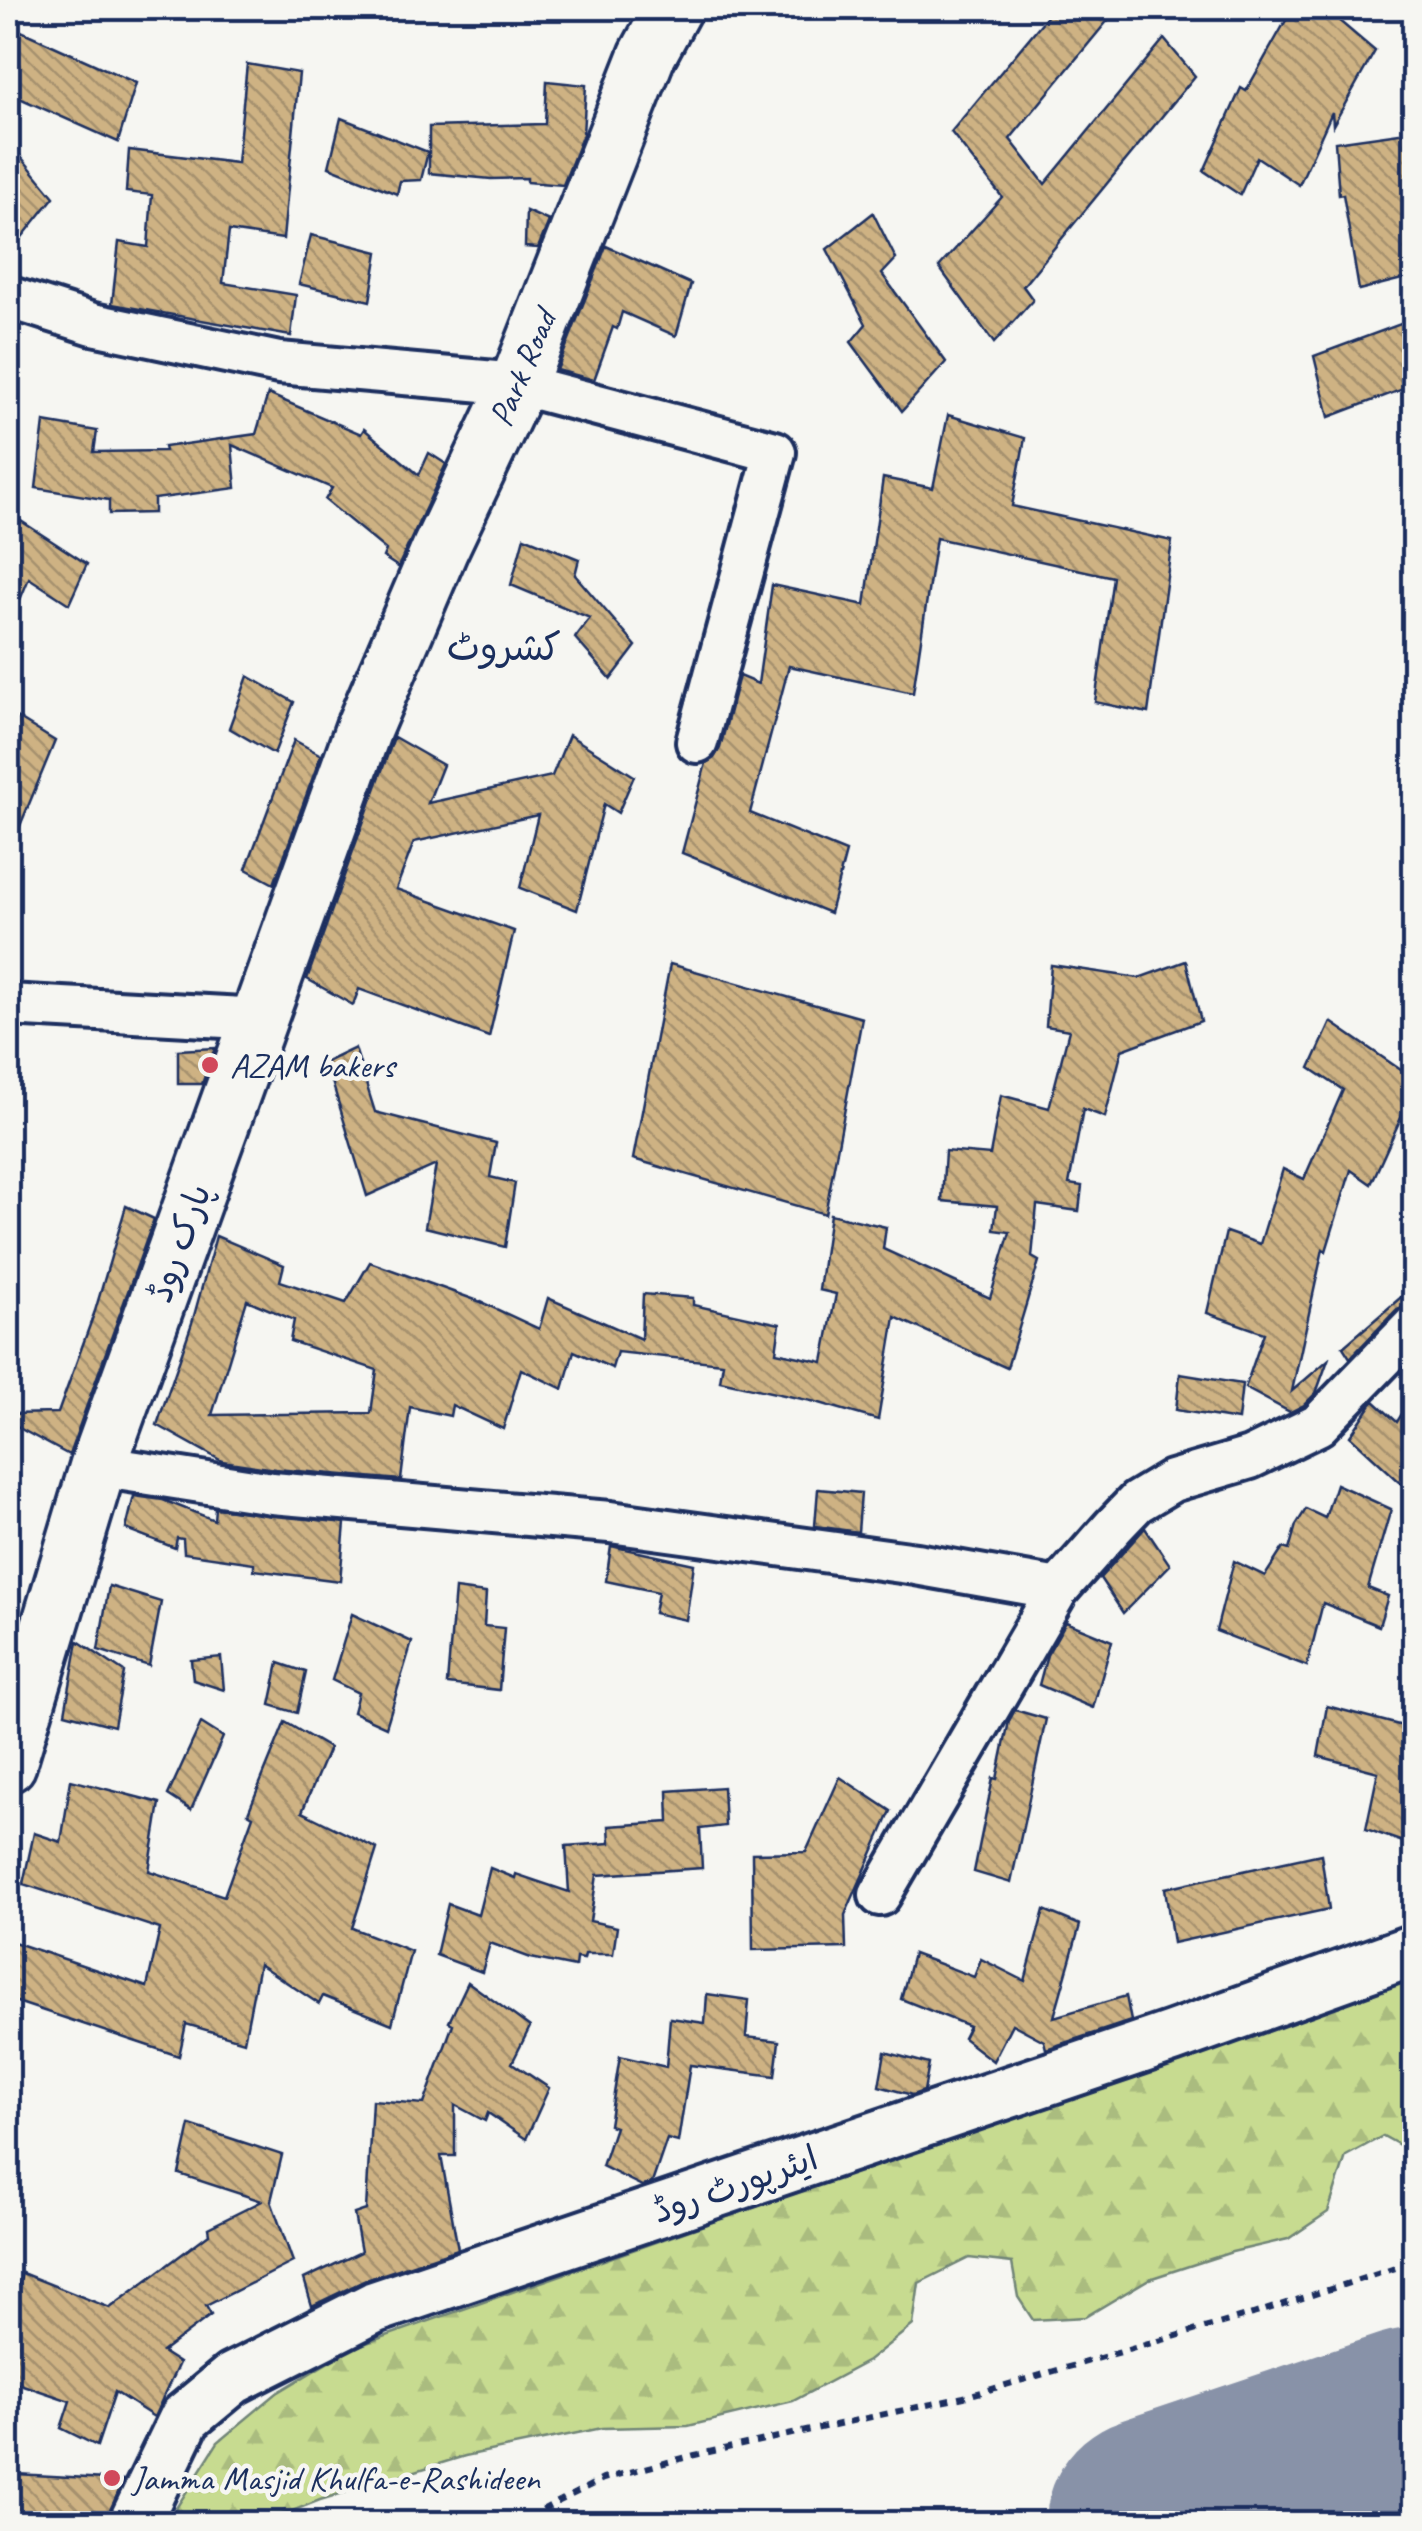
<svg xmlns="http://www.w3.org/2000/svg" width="1422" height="2531" viewBox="0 0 1422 2531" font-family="Caveat,'Playpen Sans Arabic',sans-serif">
<defs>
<pattern id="forest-firs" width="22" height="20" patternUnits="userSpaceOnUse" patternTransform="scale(2.5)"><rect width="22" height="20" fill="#c7db90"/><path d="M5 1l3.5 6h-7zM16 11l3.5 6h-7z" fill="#aabc7f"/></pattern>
<pattern id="building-back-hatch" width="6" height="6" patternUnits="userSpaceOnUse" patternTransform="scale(2.5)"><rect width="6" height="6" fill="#ceb283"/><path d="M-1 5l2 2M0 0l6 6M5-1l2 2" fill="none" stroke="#a6916e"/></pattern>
</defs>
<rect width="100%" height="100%" fill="#f6f6f2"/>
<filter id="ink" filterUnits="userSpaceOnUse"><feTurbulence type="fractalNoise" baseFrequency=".01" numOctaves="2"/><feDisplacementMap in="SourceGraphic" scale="20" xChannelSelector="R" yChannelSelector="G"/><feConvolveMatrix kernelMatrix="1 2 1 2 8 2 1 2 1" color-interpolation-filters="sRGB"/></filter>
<g filter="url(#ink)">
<!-- forest -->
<path fill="url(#forest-firs)" stroke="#718577" stroke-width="2.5" d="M1414,1977V2153L1383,2136L1346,2156L1328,2212L1288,2239L1232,2252L1149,2279L1085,2317L1033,2320L1018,2297L1012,2263L969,2258L919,2283L913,2325L868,2361L793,2401L688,2426L602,2428L465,2456L320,2500L262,2523L166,2524L218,2442L277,2393L352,2348Z"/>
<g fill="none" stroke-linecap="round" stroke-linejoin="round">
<!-- runway -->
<path stroke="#8892a8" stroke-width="218" d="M1155,2524L1414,2437"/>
</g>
<!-- building -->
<g fill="url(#building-back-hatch)" stroke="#1b2f5e" stroke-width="2.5" fill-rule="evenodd">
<path d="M1054,8H1118L1010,139L1045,184L1164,39L1195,76L1023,286L1033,300L994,343L939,267L1002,197L951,132Z"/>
<path d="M1293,8H1324L1375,51L1333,125L1332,112L1299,185L1257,157L1240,195L1204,171L1241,88L1246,91Z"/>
<path d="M21,31L136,83L118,142L8,93V74Z"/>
<path d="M247,64L299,73L283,239L229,231L223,283L296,295L291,336L112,304L119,242L148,247L152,195L126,192L129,150L237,163Z"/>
<path d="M547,81L586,85L583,134L563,185L527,182V178L491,179L429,173V127L545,124Z"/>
<path d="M341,118L428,152L421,180L400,181L397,194L329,167Z"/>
<path d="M1414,131V276L1359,290L1343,194L1339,195L1335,142Z"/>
<path d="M8,141L54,197L8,255Z"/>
<path d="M526,211L549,221L538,248L525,247Z"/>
<path d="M873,213L896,259L882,274L946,362L902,411L851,342L866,324L827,249Z"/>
<path d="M311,235L378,252L370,301L299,284Z"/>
<path d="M606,246L691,284L676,336L622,312L617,329L613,327L594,380L557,370Z"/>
<path d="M1414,319V385L1329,417L1314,356Z"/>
<path d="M268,394L361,434L364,429L419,475L429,453L446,464L398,567L383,557L386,550L325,500L332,488L232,445L236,488L154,499V513L109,514V500L36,488L44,422L97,431L94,452L165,451L164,447L256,434Z"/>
<path d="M948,415L1025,438L1012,506L1172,541L1148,713L1095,702L1113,577L936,538L913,693L789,666L750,813L846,852L830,913L682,853L706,763L714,758L720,748L739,676L758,684L772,585L865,605L883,478L933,488Z"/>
<path d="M21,521L87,564L69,604L29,578L8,629V552Z"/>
<path d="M524,537L579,559L575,575L636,646L611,679L575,638L590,618L511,585Z"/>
<path d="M248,676L294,702L274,754L229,728Z"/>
<path d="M8,712L55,741L8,855Z"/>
<path d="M569,735L634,776L618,813L604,804L577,910L520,888L538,815L414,842L396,889L514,931L489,1037L359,989L353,1005L307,979L394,737L443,765L428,803L552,776Z"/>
<path d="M294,740L321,755L274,884L246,869Z"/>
<path d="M1186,961L1201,1021L1122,1050L1105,1117L1083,1109L1069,1184L1082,1186L1079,1211L1037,1205L1032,1257L1039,1261L1007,1368L895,1317L878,1420L816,1402L720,1381L723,1363L617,1352L612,1368L574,1351L563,1389L521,1369L503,1429L452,1405L450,1416L410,1407L401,1480L275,1469L222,1461L157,1425L192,1323L216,1236L284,1265L280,1281L346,1303L370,1262L481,1302L539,1329L548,1298L641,1339L643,1294L693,1298V1305L780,1324L776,1352L823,1362L836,1294L819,1290L830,1214L886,1227L883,1249L990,1298L1010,1232L994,1230L997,1206L942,1201L945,1151L990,1155L1001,1095L1049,1108L1069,1030L1046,1026L1051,965L1139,978ZM247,1300L294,1320L290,1341L377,1370L371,1413L212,1415Z"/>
<path d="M670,964L862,1018L825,1214L633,1159Z"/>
<path d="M1331,1022L1414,1079V1089L1371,1184L1351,1170L1326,1251L1323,1249L1292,1391L1328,1360L1316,1393L1304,1405L1290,1412L1245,1388L1264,1333L1207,1313L1226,1232L1260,1244L1283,1169L1304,1179L1343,1090L1310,1068Z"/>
<path d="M215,1048L202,1084H178V1050Z"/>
<path d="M355,1048L375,1112L496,1143L490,1177L515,1183L505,1247L425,1227L436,1165L367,1196L326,1062Z"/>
<path d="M126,1206L154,1219L69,1455L8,1422V1414L58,1413L95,1311Z"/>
<path d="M1414,1286V1303L1397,1309L1350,1358L1343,1347Z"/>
<path d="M1180,1374L1242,1384L1238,1420L1176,1410Z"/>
<path d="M1414,1394V1463L1402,1484L1350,1436L1374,1401L1397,1422Z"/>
<path d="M1336,1484L1391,1509L1368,1588L1388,1596L1379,1626L1323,1603L1307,1666L1216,1631L1234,1561L1265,1576L1283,1548L1289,1550L1296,1525L1306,1509L1325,1518Z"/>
<path d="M818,1489L861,1493L858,1532L815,1526Z"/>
<path d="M134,1496L163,1500L214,1520L215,1508L345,1523L340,1581L254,1570V1563L184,1553L183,1539L177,1538L175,1548L126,1529Z"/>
<path d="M1145,1528L1170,1565L1123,1613L1100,1578Z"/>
<path d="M611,1546L694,1564L686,1620L654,1613L658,1592L606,1581Z"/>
<path d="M109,1586L161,1602L149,1666L98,1650Z"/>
<path d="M455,1589L486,1593L484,1626L504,1628L499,1690L447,1684Z"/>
<path d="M352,1614L412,1642L386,1727L353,1712L358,1693L332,1680Z"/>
<path d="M1066,1622L1112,1641L1093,1708L1039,1685L1047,1655Z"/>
<path d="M78,1641L124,1672L114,1726L65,1713Z"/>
<path d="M221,1657L224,1690L193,1680L191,1660Z"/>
<path d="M279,1663L306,1672L297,1713L270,1705Z"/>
<path d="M1327,1706L1414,1729L1402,1792L1413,1796L1403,1842L1366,1829L1378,1772L1318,1756Z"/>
<path d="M1015,1710L1046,1719L1011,1883L974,1872L993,1778L997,1779L1009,1721Z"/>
<path d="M285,1722L329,1748L302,1812L377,1849L352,1928L411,1951L392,2024L323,1996L319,2004L259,1964L244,2041L186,2024L179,2056L8,1999V1940L147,1987L160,1929L23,1884L34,1833L61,1842L71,1780L160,1803L149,1871L224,1896L253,1816L248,1813Z"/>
<path d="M201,1723L223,1737L191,1810L168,1795Z"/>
<path d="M840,1777L891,1811L845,1915L846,1948L753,1950L752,1853L806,1852Z"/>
<path d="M723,1787L725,1826L700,1829L702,1868L597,1875L590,1921L617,1927L613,1954H585L584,1959L576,1958L575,1967L531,1958L490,1943L482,1972L436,1955L448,1904L478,1915L490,1868L515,1878L516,1874L569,1892L566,1846L610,1843L609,1826L669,1822L668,1791Z"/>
<path d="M1321,1854L1329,1909L1173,1943L1165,1888Z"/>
<path d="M1044,1910L1080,1925L1054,2017L1126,1996L1131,2021L1046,2049L1044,2041L1012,2024L993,2061L963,2038L969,2026L901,1999L913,1954L974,1977L981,1959L1025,1981Z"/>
<path d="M468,1982L530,2027L512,2063L549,2088L526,2139L488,2113L485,2121L455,2105V2156H441L458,2249L366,2280L312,2306L304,2279L361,2252L354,2214L366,2210L372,2100L424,2104L453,2024L449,2022Z"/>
<path d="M707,1994L749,2000L746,2037L779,2041L775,2076L690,2065L678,2142L667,2139L652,2183L642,2186L602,2166L615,2127L609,2125L620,2056L666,2067L670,2018L705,2023Z"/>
<path d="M885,2052L929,2064L924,2091L912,2095L879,2086Z"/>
<path d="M190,2125L282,2155L271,2201L293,2262L206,2306L211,2315L162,2352L179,2363L154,2417L115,2392L97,2446L61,2428L70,2401L8,2380V2284L18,2288L22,2273L110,2308L209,2234L208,2228L262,2201L179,2174Z"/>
<path d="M16,2474L123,2480L106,2524H15Z"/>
</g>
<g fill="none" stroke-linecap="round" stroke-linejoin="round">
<!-- minor casing -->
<g stroke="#1b2f5e" stroke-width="48">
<g id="minor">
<path d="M8,297L93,324L279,363L518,384L775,452L697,742"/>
<path d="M8,1005L261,1019"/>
<path d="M98,1466L272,1493L610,1522L916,1564L1058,1589"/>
<path d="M880,1895L1058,1589L1114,1526L1137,1502L1172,1481L1250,1458L1318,1425L1414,1326"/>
</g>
</g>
<!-- tertiary casing -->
<g stroke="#1b2f5e" stroke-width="58">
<path id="tertiary" d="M134,2524L185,2418L232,2379L375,2307L1172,2037L1414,1950"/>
</g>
<!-- secondary casing -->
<g stroke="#1b2f5e" stroke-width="62">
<path id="secondary" d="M8,1764L98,1466L364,727L440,549L518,384L647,56L673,8"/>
</g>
<!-- path -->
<path stroke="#1b2f5e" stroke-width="6" stroke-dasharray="8 8" stroke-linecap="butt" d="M514,2524L603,2479L695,2455L964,2397L1253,2314L1414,2262"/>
<!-- minor -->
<use href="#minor" stroke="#f6f6f2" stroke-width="40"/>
<!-- tertiary -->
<use href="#tertiary" stroke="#f6f6f2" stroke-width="50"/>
<!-- secondary -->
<use href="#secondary" stroke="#f6f6f2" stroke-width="55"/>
</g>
</g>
<!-- markers -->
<g fill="#d1495b" stroke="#f6f6f2" stroke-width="4">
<circle cx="210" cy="1065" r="10"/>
<circle cx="112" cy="2478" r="10"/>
</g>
<g text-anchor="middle" stroke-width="9" stroke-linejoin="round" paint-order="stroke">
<!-- street labels -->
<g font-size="35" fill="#1b2f5e" stroke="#f6f6f2">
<text transform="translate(522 368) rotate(-67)" y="12">Park Road</text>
<text transform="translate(179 1243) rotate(-70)" y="12">پارک روڈ</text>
<text transform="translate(735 2184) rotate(-19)" y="12">ایئرپورٹ روڈ</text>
</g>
<!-- poi labels -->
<g font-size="35" fill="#1b2f5e" stroke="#f6f6f2" text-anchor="start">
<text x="230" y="1077">AZAM bakers</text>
<text x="132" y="2490">Jamma Masjid Khulfa-e-Rashideen</text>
</g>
<!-- neighbourhood labels -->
<g font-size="38" fill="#1b2f5e" stroke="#f6f6f2">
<text x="504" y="660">کشروٹ</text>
</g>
</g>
<!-- margin -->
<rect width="1422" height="2531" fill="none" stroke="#f6f6f2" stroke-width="40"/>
<rect x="20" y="20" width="1382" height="2491" fill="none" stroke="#1b2f5e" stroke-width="4" filter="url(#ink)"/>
</svg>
